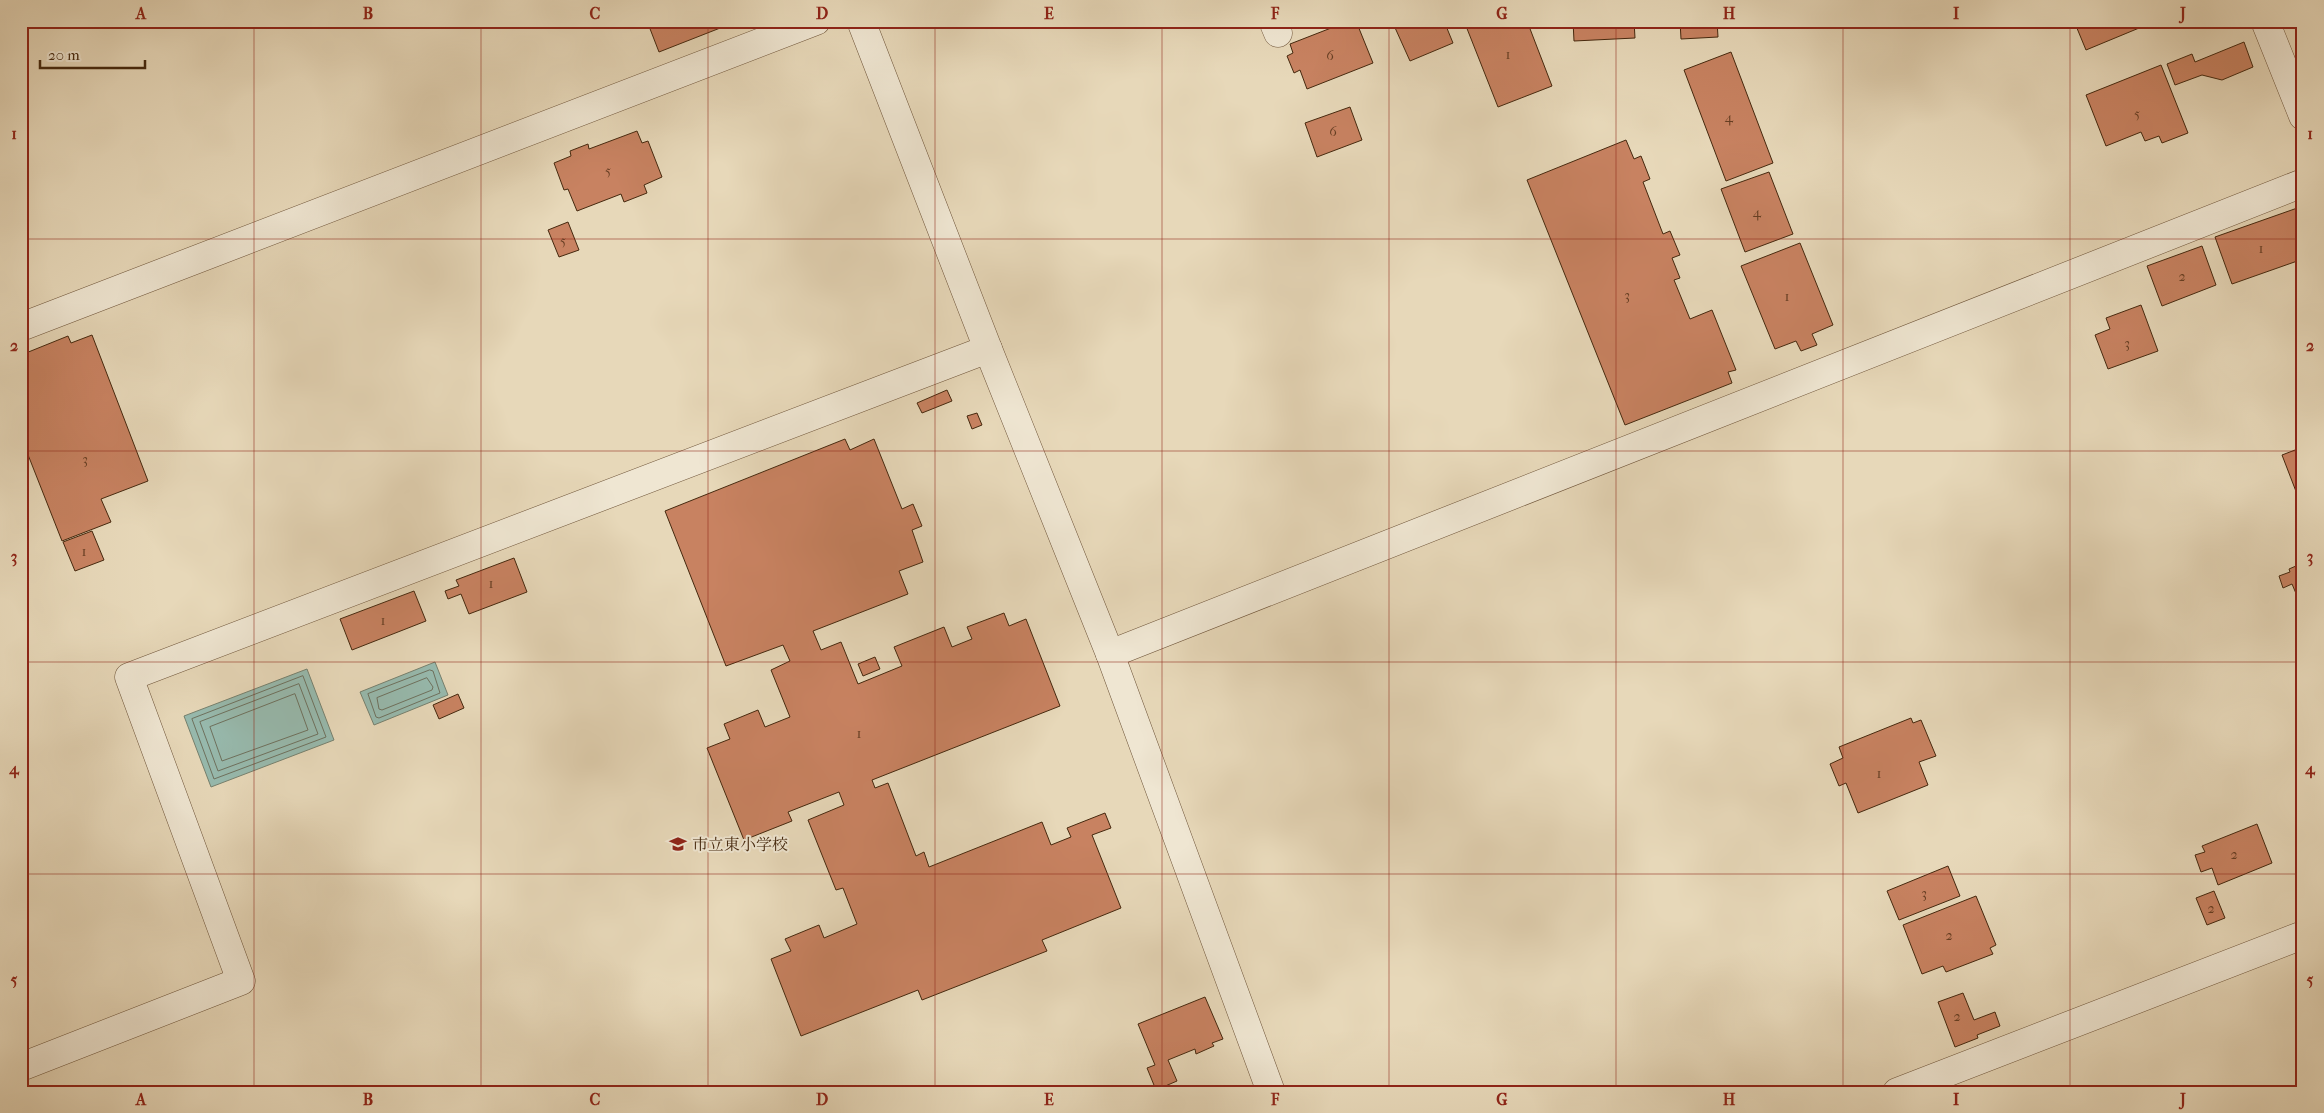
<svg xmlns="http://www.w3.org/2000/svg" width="2324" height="1113" viewBox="0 0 2324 1113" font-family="'IM FELL French Canon','Noto Serif JP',serif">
<rect width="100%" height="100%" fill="#e7d8b9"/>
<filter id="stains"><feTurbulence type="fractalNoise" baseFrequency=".004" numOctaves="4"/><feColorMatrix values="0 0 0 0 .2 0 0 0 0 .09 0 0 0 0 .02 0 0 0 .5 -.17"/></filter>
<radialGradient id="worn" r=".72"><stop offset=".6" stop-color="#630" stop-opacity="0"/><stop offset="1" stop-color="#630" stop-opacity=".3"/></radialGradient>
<!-- water -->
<g fill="#97baae" stroke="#76806e">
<path d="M435,662L448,695L374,725L360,692Z"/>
<path d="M307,669L334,740L211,787L184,716Z"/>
</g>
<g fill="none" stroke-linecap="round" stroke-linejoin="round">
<!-- shore -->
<g stroke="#6e715e" stroke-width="1">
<path d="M430,670L433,671L440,693L379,718L376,717L368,694Z"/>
<path d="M303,676L326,737L214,779L192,719Z"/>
<path d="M427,678L433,687L432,690L382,710L379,709L377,698Z"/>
<path d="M299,684L318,734L218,771L200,722Z"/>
<path d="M295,694L308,730L222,761L210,727Z"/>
</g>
</g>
<!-- building -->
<g fill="#c88261" stroke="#45280e">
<path d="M647,21H738L659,52Z"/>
<path d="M1349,21H1356L1373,63L1307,89L1300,70L1294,73L1287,56L1293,53L1290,44Z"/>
<path d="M1392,21H1444L1453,43L1410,61Z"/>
<path d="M1464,21H1527L1552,86L1498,107Z"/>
<path d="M1573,21H1634L1635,38L1574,41Z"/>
<path d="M1680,21H1717L1718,37L1681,39Z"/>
<path d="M2074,21H2156L2086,50Z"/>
<path d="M2244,42L2253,67L2222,80L2202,75L2175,85L2167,64L2192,54L2195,62Z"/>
<path d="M1731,52L1773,163L1726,181L1684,70Z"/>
<path d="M2161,65L2188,133L2162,143L2159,136L2145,141L2141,132L2106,146L2086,95Z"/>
<path d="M1350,107L1362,140L1317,157L1305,123Z"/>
<path d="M637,131L642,143L648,141L662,177L644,185L647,193L624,202L621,194L577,211L568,189L564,190L554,163L571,156L570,151L588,144L589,149Z"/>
<path d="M1626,140L1634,159L1641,156L1650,179L1643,182L1663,234L1670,231L1680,255L1672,258L1680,278L1674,280L1690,319L1712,310L1736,370L1728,372L1732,383L1625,425L1527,180Z"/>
<path d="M1769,172L1793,234L1745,252L1721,189Z"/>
<path d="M2303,206V259L2232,284L2215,237Z"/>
<path d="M568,222L579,250L559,257L548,230Z"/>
<path d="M1800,243L1833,325L1812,334L1817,345L1801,351L1796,341L1775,349L1741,266Z"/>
<path d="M2202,246L2216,285L2162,306L2147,266Z"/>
<path d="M2141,305L2158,351L2108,369L2095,335L2110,329L2106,318Z"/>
<path d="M92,335L148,481L101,499L111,522L62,541L21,437V355L68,336L71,343Z"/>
<path d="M947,390L952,401L922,413L917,403Z"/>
<path d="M977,413L982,425L972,429L967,416Z"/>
<path d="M845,439L850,450L874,439L902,509L913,504L922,526L912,530L923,562L899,571L908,594L813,631L821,650L841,642L858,684L902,666L894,647L944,627L952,647L972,639L967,627L1004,613L1009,626L1026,619L1060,706L872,780L875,788L888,783L916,856L924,852L929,867L1042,822L1051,845L1071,837L1067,828L1105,813L1111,828L1092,835L1121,908L1042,940L1047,951L922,1000L918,990L801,1036L771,959L791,951L785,939L819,925L824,938L857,924L843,888L836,890L808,820L844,805L839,792L788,812L792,821L744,840L707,748L730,739L724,724L758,710L765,727L790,717L771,670L790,661L783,645L726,666L665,511Z"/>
<path d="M2303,447V507H2302L2282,455Z"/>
<path d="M92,531L104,560L75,571L63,542Z"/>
<path d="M514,558L527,592L469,614L461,594L448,599L445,591L459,586L456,580Z"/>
<path d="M2303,563V610L2292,584L2283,588L2279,576L2290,572L2289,569Z"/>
<path d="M414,591L426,621L352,650L340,619Z"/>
<path d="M2303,644V659L2298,646Z"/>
<path d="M875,657L880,669L863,676L858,664Z"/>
<path d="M458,694L464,708L439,719L433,705Z"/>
<path d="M1911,718L1913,723L1921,720L1936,756L1919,762L1928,785L1858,813L1846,783L1839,786L1830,764L1843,758L1839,747Z"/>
<path d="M2303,805V820L2298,807Z"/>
<path d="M2257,824L2272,863L2218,885L2212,868L2201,872L2195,855L2205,852L2202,846Z"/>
<path d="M1948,866L1960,896L1899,920L1887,891Z"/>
<path d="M2214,891L2225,918L2207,925L2196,898Z"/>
<path d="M1976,896L1996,945L1990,948L1993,954L1946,972L1943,966L1922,974L1903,925Z"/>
<path d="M1963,993L1974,1020L1995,1012L2000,1026L1977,1035L1978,1038L1955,1047L1938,1002Z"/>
<path d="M1205,997L1223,1039L1212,1043L1214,1046L1196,1054L1195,1049L1168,1060L1177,1081L1156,1090L1147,1068L1155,1065L1138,1024Z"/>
</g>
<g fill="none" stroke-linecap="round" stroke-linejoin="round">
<!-- street casing -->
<g stroke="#6e5439" stroke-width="29">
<g id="street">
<path d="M861,21L988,349L1110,654L1271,1092"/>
<path d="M1273,21L1278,33"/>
<path d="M2265,21L2303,116"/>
<path d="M21,327L816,21"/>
<path d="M1110,654L2303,183"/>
<path d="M21,1067L241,981L129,677L988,349"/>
<path d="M1897,1092L2303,935"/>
</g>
</g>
<!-- street -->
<use href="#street" stroke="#efe6d2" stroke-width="28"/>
</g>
<!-- grid -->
<path fill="none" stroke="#8f2418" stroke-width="1" stroke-opacity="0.55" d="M254,21V1092M481,21V1092M708,21V1092M935,21V1092M1162,21V1092M1389,21V1092M1616,21V1092M1843,21V1092M2070,21V1092M21,239H2303M21,451H2303M21,662H2303M21,874H2303"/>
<!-- icons -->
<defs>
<g id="school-bare" transform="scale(1.35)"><path d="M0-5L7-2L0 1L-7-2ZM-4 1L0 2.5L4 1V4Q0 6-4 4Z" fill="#8f2418" stroke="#efe6d2" stroke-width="2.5" paint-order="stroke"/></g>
</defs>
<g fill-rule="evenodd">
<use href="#school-bare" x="678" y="844"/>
</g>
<g text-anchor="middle" stroke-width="4" stroke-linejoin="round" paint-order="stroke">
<!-- number labels -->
<g font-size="14" fill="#663e23">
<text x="1508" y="59">1</text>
<text x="1330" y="60">6</text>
<text x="2137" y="118">5</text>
<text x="1729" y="122">4</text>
<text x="1333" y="136">6</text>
<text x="608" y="175">5</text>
<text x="1757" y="217">4</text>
<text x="563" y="245">5</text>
<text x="2261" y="253">1</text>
<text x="2182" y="281">2</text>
<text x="1627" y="300">3</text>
<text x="1787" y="301">1</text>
<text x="2127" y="348">3</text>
<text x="85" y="464">3</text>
<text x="84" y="556">1</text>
<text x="491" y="588">1</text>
<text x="383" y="625">1</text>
<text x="859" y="738">1</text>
<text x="1879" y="778">1</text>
<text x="2234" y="859">2</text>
<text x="1924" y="898">3</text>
<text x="2211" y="913">2</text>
<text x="1949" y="940">2</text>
<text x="1957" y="1021">2</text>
</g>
<!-- poi labels -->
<g font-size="16" fill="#45280e" stroke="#efe6d2" text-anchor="start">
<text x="692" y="850">市立東小学校</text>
</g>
</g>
<!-- margin -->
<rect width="2324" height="1113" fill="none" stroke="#e7d8b9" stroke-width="55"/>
<!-- scale -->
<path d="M40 60v8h105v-8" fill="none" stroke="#45280e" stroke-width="2.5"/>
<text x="48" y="60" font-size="15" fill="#45280e" stroke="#efe6d2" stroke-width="4" paint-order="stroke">20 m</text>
<rect x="28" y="28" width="2268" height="1058" fill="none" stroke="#8f2418" stroke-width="2"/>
<g font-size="16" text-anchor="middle" font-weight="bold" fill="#8f2418">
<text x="141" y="19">A</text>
<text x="368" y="19">B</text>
<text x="595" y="19">C</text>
<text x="822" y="19">D</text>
<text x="1049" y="19">E</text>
<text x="1275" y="19">F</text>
<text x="1502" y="19">G</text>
<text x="1729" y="19">H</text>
<text x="1956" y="19">I</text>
<text x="2183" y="19">J</text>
<text x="14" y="139">1</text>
<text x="2310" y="139">1</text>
<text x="14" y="351">2</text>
<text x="2310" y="351">2</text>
<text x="14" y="562">3</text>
<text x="2310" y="562">3</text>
<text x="14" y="774">4</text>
<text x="2310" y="774">4</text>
<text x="14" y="985">5</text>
<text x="2310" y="985">5</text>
<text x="141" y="1105">A</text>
<text x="368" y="1105">B</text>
<text x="595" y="1105">C</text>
<text x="822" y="1105">D</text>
<text x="1049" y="1105">E</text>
<text x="1275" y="1105">F</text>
<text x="1502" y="1105">G</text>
<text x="1729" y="1105">H</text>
<text x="1956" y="1105">I</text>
<text x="2183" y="1105">J</text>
</g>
<rect width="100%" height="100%" filter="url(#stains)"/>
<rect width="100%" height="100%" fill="url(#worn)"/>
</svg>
